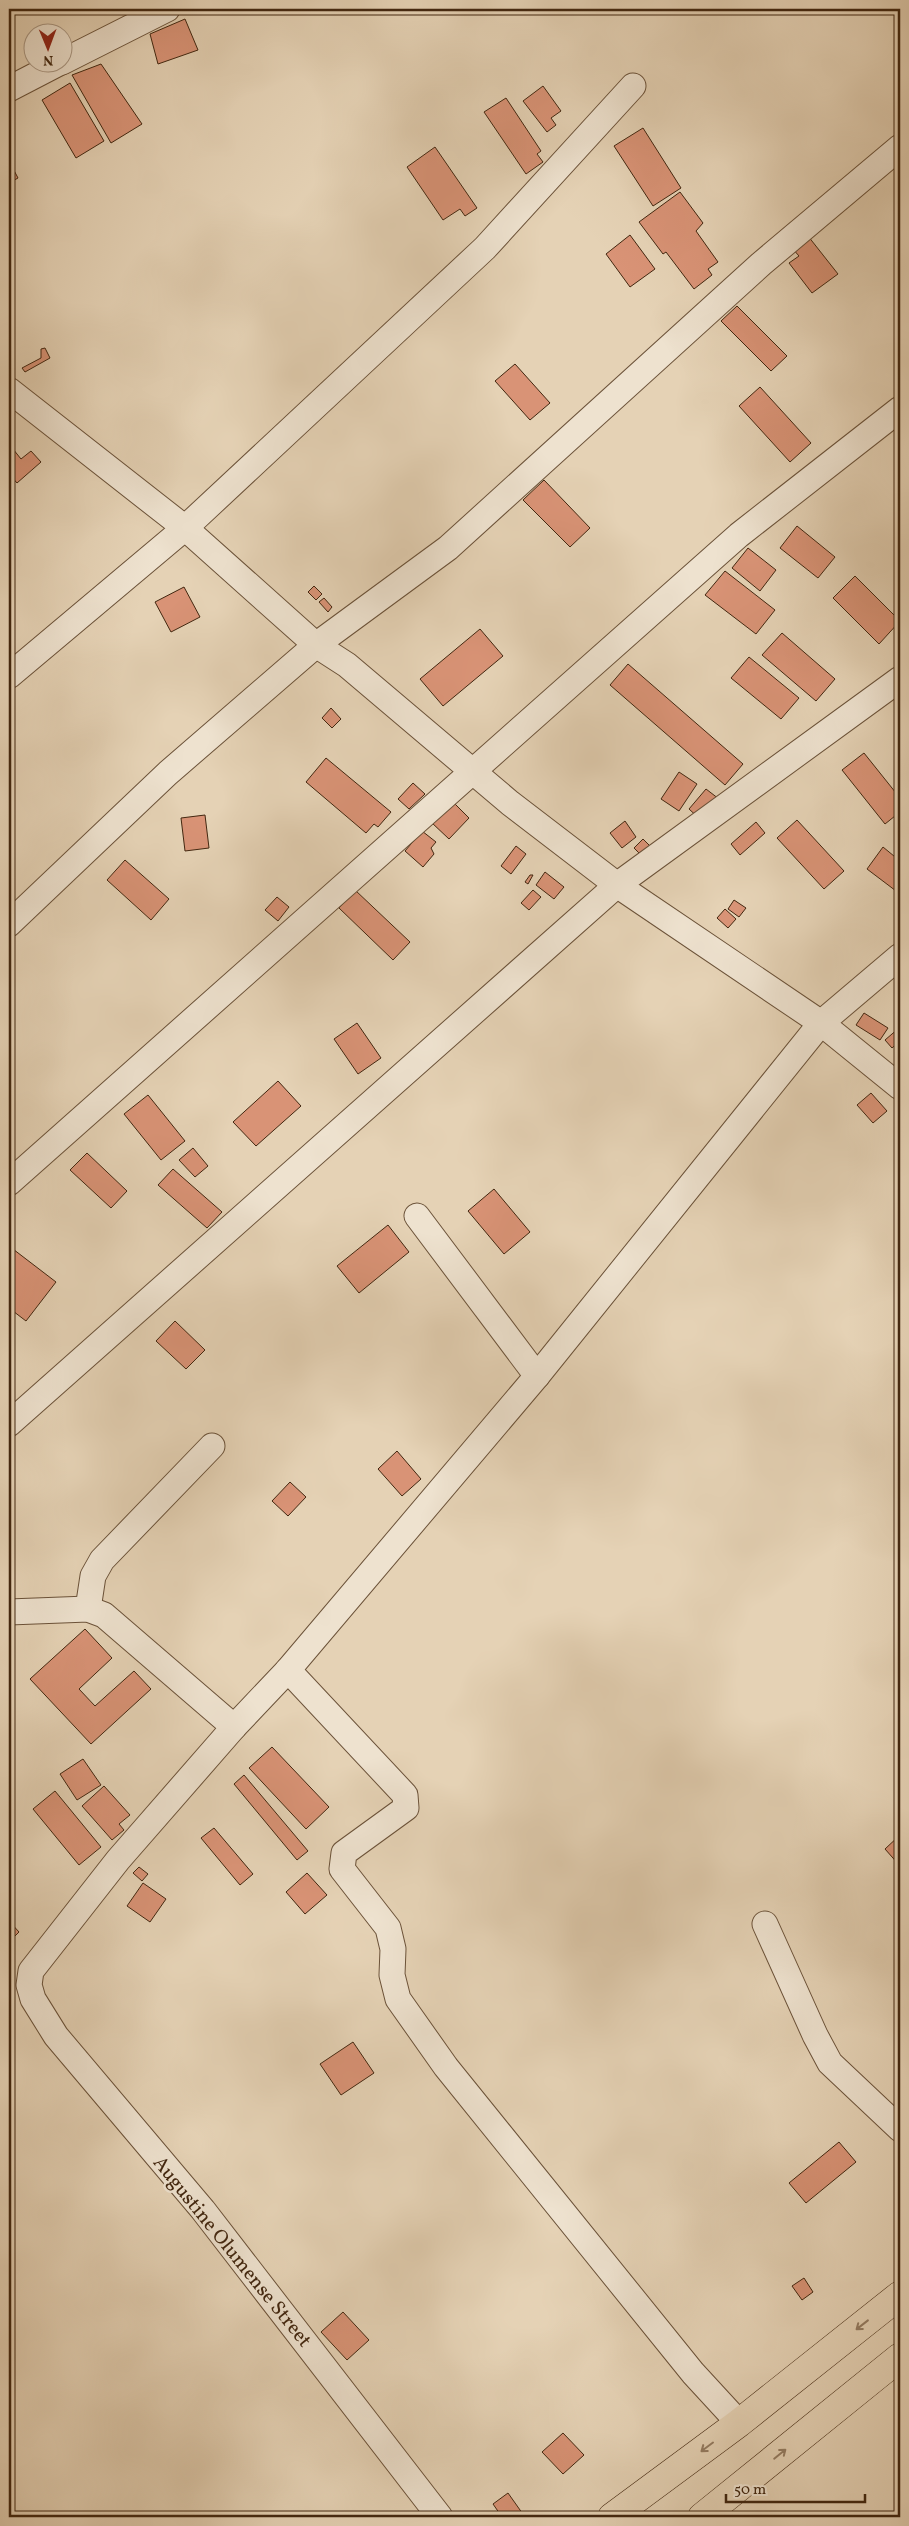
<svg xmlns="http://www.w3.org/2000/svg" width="909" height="2526" viewBox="0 0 909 2526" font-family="Vollkorn,serif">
<rect width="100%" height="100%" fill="#e5d2b5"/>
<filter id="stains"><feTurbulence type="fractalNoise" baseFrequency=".004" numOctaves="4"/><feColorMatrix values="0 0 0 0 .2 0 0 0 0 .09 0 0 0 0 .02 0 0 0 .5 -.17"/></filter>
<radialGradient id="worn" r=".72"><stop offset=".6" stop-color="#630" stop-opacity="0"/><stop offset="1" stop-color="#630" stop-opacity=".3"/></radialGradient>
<!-- building -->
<g fill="#d99376" stroke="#422710">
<path d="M185,19L198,50L158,64L150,34Z"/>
<path d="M101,64L142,124L111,143L72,75Z"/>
<path d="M70,83L104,141L76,158L42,100Z"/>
<path d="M543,86L561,111L551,118L556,125L547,132L523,101Z"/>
<path d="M506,98L541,151L537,154L543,162L526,174L484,112Z"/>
<path d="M643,128L681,188L653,206L614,146Z"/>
<path d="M435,147L477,208L465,216L460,209L443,220L407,167Z"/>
<path d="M9,161L18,178L9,183Z"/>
<path d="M680,192L703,223L696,231L718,262L708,269L712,275L694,289L666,252L663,254L639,222Z"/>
<path d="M630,235L655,269L630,287L606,254Z"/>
<path d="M808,236L838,274L812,293L789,263L799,256L792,248Z"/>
<path d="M737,306L787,356L771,371L721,321Z"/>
<path d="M45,348L50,358L25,372L22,368L41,358V349Z"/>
<path d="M515,364L550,403L530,420L495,381Z"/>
<path d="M760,387L811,443L790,462L739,406Z"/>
<path d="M9,444L21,459L31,451L41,462L17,483L9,474Z"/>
<path d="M544,480L590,528L570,547L523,500Z"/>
<path d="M797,526L835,557L818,578L780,548Z"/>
<path d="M748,548L776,570L760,591L732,568Z"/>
<path d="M725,571L775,610L756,634L705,595Z"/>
<path d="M855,576L900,621L879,644L833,598Z"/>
<path d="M314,586L322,594L316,600L308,592Z"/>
<path d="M184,587L200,617L171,632L155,602Z"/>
<path d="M324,598L332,607L328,612L319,602Z"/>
<path d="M480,629L503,656L443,706L420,679Z"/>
<path d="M782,633L835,679L816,701L762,655Z"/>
<path d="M749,657L799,698L781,719L731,678Z"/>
<path d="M628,664L743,764L725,785L610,685Z"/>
<path d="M331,708L341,719L332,728L322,718Z"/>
<path d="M864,753L900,798V812L885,824L842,770Z"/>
<path d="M326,758L391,812L378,827L374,824L366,833L306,782Z"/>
<path d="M679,772L697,784L679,811L661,799Z"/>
<path d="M413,783L425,794L409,809L398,799Z"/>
<path d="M706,789L719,799L701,820L689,809Z"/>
<path d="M452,801L469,818L449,839L431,822Z"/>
<path d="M205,815L209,848L185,851L181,818Z"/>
<path d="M797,820L844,871L824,889L777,838Z"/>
<path d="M625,821L636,837L622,848L610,833Z"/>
<path d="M756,822L765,833L740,855L731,844Z"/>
<path d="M422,831L436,842L431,848L434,854L423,867L405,851Z"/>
<path d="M643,839L652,848L643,857L634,848Z"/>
<path d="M516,846L526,854L511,874L501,866Z"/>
<path d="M883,847L900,861V894L867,869Z"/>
<path d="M125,860L169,899L151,920L107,880Z"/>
<path d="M545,872L564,887L554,899L536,885Z"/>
<path d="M530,875H533L528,884L525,882Z"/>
<path d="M355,890L410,942L393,960L339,908Z"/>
<path d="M533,890L541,897L529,910L521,903Z"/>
<path d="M277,897L289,907L278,921L265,910Z"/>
<path d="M734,900L746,908L739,917L728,909Z"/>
<path d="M725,909L736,919L728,928L717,918Z"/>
<path d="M864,1013L888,1028L880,1040L856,1025Z"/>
<path d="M357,1023L381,1058L358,1074L334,1039Z"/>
<path d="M899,1028L900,1041L892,1048L885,1040Z"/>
<path d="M278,1081L301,1106L256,1146L233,1122Z"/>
<path d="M871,1093L887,1111L873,1123L857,1105Z"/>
<path d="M148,1095L185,1141L161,1160L124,1114Z"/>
<path d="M193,1148L208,1166L195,1177L179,1160Z"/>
<path d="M87,1153L127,1191L111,1208L70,1170Z"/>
<path d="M173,1169L222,1212L207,1228L158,1185Z"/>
<path d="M494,1189L530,1232L504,1254L468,1211Z"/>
<path d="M388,1225L409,1252L359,1293L337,1266Z"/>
<path d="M9,1246L56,1282L26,1321L9,1308V1297L14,1290L9,1286Z"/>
<path d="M175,1321L205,1350L186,1369L156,1341Z"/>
<path d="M397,1451L421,1479L402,1496L378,1469Z"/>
<path d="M290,1482L306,1497L288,1516L272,1501Z"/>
<path d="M85,1629L112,1658L79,1689L95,1706L134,1671L151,1689L91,1744L30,1679Z"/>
<path d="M272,1747L329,1807L306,1829L249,1768Z"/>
<path d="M83,1759L101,1785L77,1800L60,1774Z"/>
<path d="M244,1775L308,1851L297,1860L234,1784Z"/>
<path d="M104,1786L130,1815L119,1824L124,1830L112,1840L82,1806Z"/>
<path d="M55,1791L101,1847L79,1865L33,1809Z"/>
<path d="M214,1828L253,1874L240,1885L201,1838Z"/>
<path d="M900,1835V1866L885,1849Z"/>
<path d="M139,1867L148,1874L142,1881L133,1873Z"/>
<path d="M307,1873L327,1895L305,1914L286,1892Z"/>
<path d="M143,1883L166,1899L150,1922L127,1906Z"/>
<path d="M9,1921L19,1932L9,1942Z"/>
<path d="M353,2042L374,2073L341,2095L320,2064Z"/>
<path d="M839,2142L856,2162L806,2203L789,2183Z"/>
<path d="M804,2278L813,2292L802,2300L792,2286Z"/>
<path d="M343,2312L369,2340L347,2360L321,2332Z"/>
<path d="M563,2433L584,2455L563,2474L542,2452Z"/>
<path d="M508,2493L525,2517H502L493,2504Z"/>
</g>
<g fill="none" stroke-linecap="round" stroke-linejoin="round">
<!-- minor casing -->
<g stroke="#6b5239" stroke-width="27">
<g id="minor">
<path d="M62,62L167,9"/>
<path d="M9,89L61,62"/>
<path d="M9,390L185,528L316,645L347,665L510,803L617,885L821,1023L900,1087"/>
<path d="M9,676L185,528L485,248L633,86"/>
<path d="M9,924L168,773L316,645L448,548L761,264L900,147"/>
<path d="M9,1183L739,535L900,409"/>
<path d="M417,1216L537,1376"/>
<path d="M9,1424L617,885L900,679"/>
<path d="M88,1609L93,1576L102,1560L212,1446"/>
<path d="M9,1612L88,1609L104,1615L234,1727"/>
<path d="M288,1670L405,1795L406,1808L344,1853L342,1869L388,1928L393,1949L392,1975L398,1999L446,2067L693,2373L739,2423"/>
<path d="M765,1924L815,2035L830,2063L900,2129"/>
<path d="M440,2517L203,2210L56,2036L33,1999L29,1985L31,1971L118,1860L234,1727L288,1670L537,1376L821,1023L900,956"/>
</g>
</g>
<!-- highway casing -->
<g stroke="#422710" stroke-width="29">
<g id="highway">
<path d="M612,2517L739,2423L900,2295"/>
<path d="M702,2517L900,2357"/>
</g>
</g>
<!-- minor -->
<use href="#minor" stroke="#eee2cf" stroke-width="25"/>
<!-- highway -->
<use href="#highway" stroke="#e5d2b5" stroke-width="28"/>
</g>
<!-- one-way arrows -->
<defs><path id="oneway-shaft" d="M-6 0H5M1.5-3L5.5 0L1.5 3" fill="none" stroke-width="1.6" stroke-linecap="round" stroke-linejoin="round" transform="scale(1.25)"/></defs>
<g stroke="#947c62">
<use href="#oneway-shaft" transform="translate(862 2325) rotate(142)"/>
<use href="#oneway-shaft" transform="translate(707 2447) rotate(143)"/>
<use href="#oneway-shaft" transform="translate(780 2454) rotate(-39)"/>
</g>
<g text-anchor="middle" stroke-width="5" stroke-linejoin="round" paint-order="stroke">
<!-- street labels -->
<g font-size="20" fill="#422710" stroke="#eee2cf">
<text transform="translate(233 2251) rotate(51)" y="7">Augustine Olumense Street</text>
</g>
</g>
<!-- margin -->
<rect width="909" height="2526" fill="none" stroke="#e5d2b5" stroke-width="30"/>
<rect x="10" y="10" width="889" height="2506" fill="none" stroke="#422710" stroke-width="2.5"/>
<rect x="15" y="15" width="879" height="2496" fill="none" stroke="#422710"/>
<!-- north arrow -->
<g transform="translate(48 48) rotate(179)"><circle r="24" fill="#eee2cf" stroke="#a99783"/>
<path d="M0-4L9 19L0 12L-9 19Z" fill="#8f2418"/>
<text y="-8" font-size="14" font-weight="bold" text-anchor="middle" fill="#422710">N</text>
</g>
<!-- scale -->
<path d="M726 2494v8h139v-8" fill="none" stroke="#422710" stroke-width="2.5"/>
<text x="734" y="2494" font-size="15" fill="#422710" stroke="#eee2cf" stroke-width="4" paint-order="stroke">50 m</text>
<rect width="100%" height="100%" filter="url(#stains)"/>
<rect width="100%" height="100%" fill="url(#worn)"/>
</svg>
